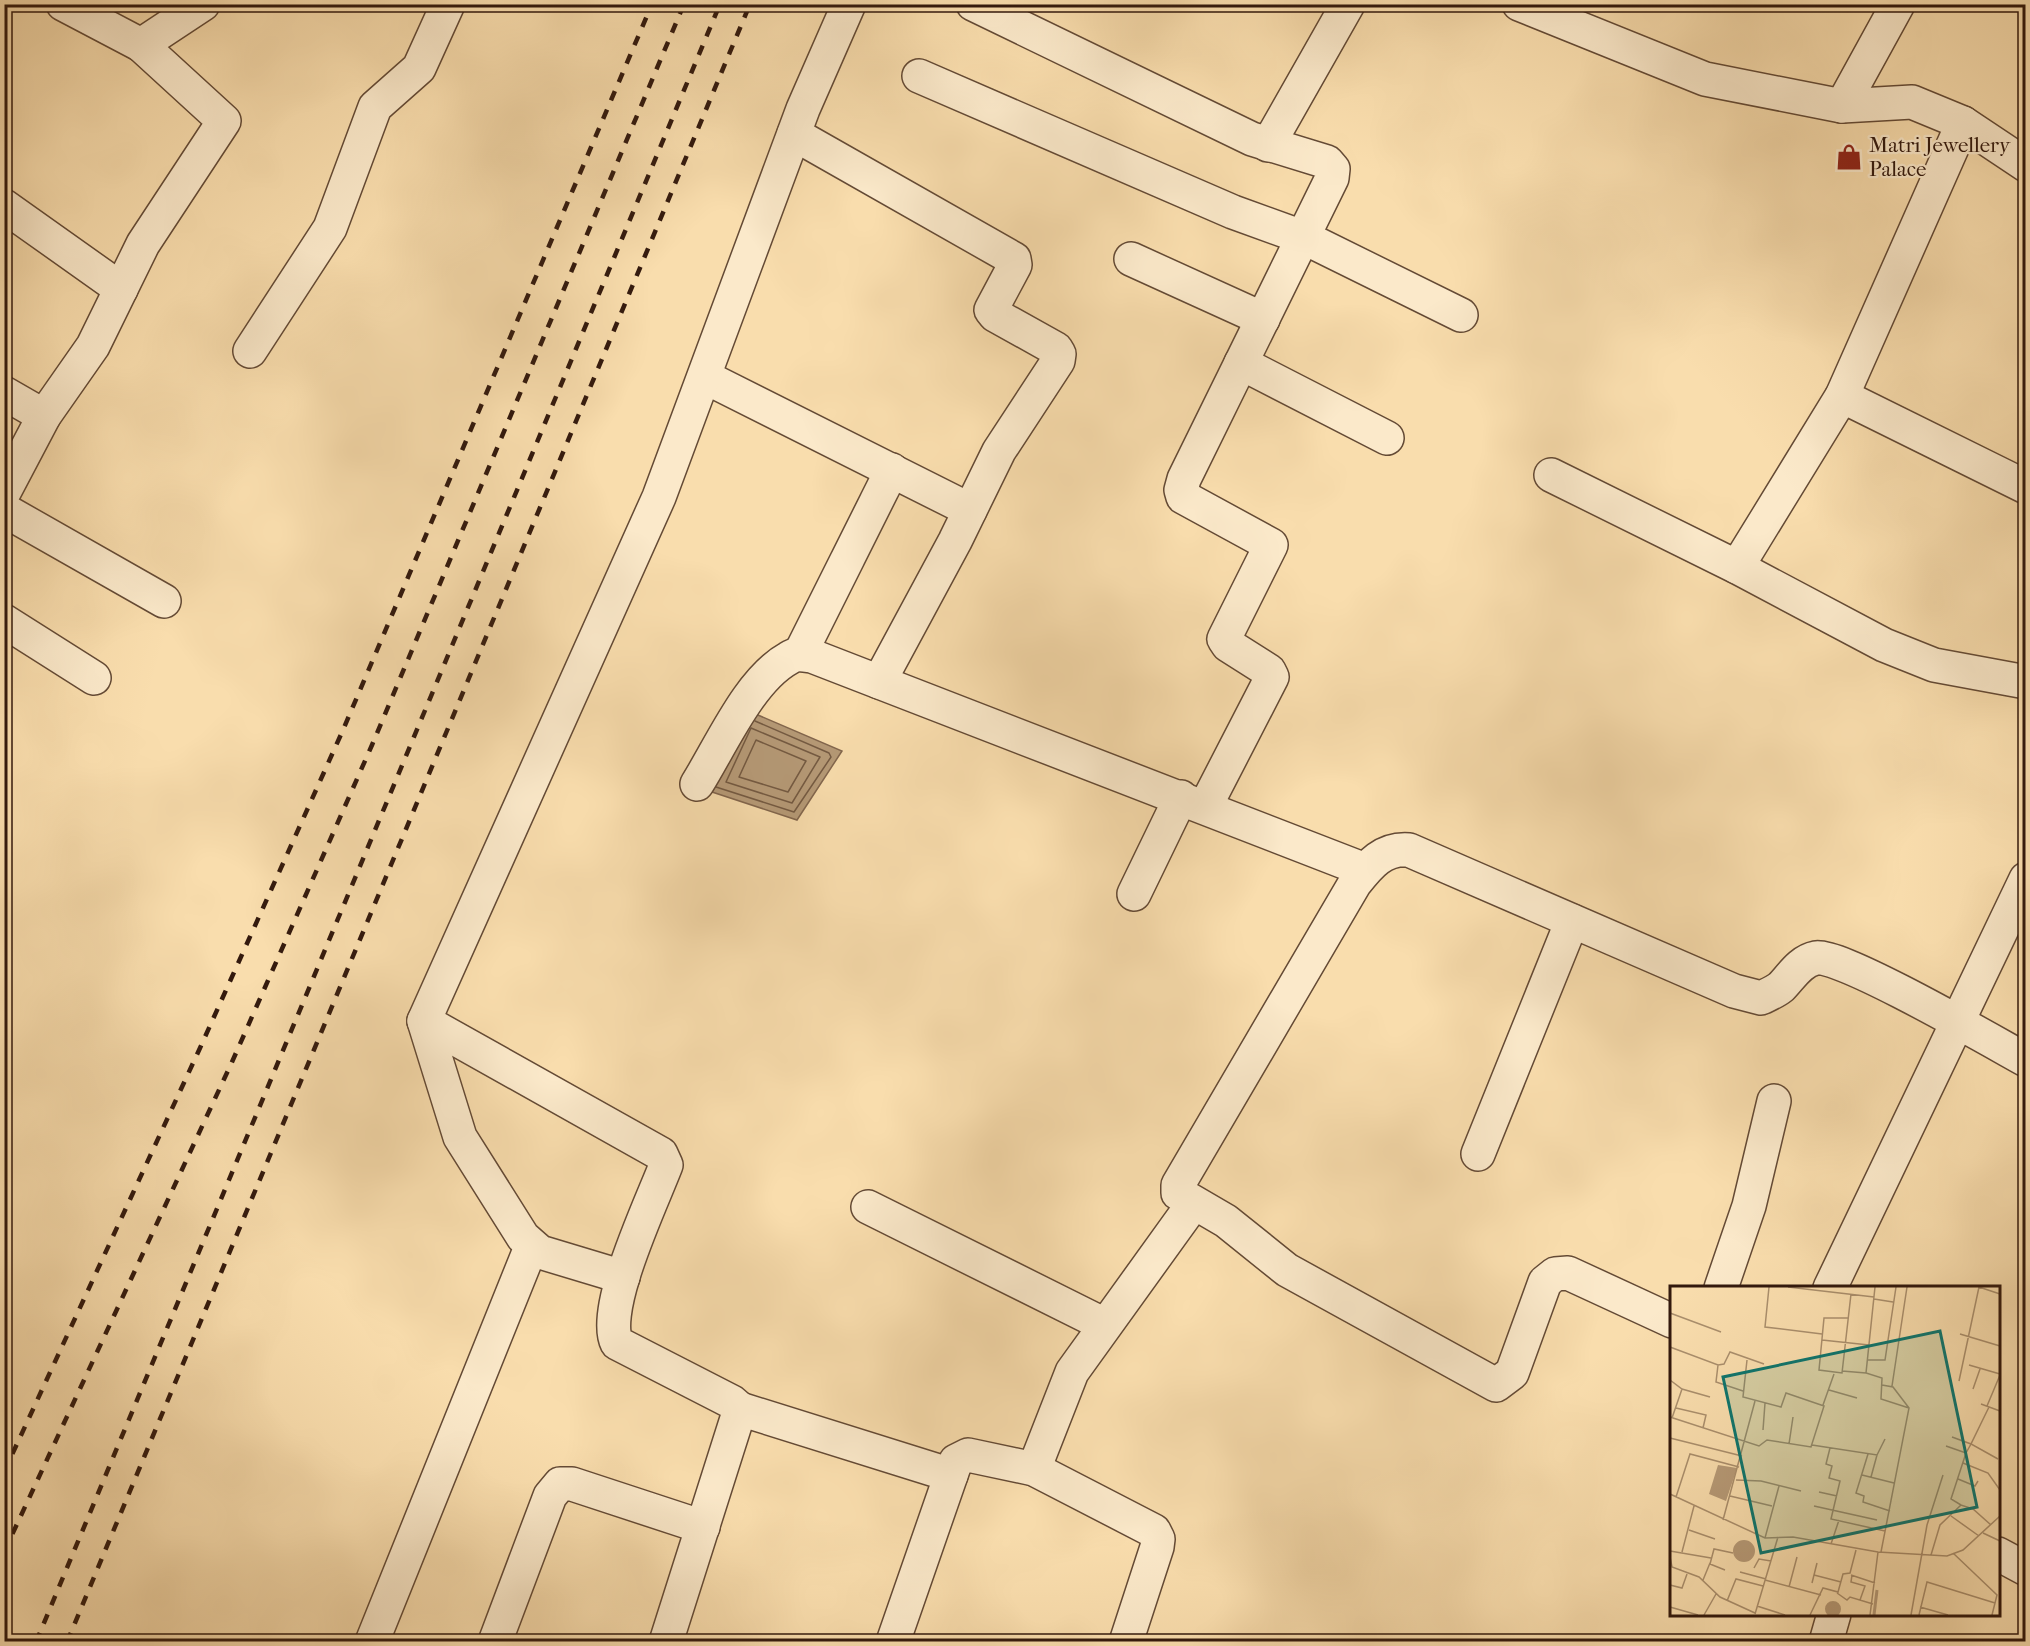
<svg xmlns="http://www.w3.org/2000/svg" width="2030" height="1646" viewBox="0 0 2030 1646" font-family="'IM FELL French Canon',serif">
<rect width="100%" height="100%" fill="#f9ddad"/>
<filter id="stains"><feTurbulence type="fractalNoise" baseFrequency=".00333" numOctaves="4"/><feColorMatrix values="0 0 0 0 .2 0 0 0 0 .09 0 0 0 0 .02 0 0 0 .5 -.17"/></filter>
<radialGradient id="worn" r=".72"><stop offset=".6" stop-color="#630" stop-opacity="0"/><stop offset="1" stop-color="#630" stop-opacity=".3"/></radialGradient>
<!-- water -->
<path fill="#b69a77" stroke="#82664d" stroke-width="1.5" d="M744,709L842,751L797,820L706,790Z"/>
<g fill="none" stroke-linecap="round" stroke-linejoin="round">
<!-- shore -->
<g stroke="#745a42" stroke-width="1.5">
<path d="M751,728L820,757L792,803L726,782Z"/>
<path d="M756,740L806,761L788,792L739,777Z"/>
<path d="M716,787L794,812L831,757L829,753L755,721"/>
</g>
<!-- minor casing -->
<g stroke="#644a35" stroke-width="36">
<g id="minor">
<path d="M63,4L141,45L203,4"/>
<path d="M973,4L1252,139L1327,162L1333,169L1332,178L1184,479L1181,490L1183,497L1271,545L1224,639L1228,645L1269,671L1272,677L1205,807"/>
<path d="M1519,4L1705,79L1842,106L1912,102L1963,123L2026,165"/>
<path d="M919,76L1233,212L1305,238L1461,315"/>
<path d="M1842,106L1898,4"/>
<path d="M794,134L1014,259L1015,265L991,310L995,315L1056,349L1059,354L1058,361L999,451L955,541L879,682"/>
<path d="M1268,145L1348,4"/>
<path d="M4,206L121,289"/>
<path d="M1131,259L1263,319"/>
<path d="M250,351L330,228L375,107L419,68L448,4"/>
<path d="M1241,363L1387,438"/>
<path d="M705,377L970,510"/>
<path d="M4,393L44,416"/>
<path d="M1842,396L2026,487"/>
<path d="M1551,475L1737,567L1884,645L1934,665L2026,682"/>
<path d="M4,492L44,416L93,346L143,244L224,121L141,45"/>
<path d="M4,510L164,601"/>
<path d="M1737,567L1842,396L1963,123"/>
<path d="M4,621L94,678"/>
<path d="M800,654L892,470"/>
<path d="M697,784C721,746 749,680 789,658C796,653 804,655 812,656L1365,870"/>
<path d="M1134,894L1181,797"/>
<path d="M424,1021L661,1154L666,1165C652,1202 600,1310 617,1343L732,1402L740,1409L666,1642"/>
<path d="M1478,1154L1572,921"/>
<path d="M868,1207L1105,1325"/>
<path d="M623,1277L540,1252L523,1237L460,1137L424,1021L659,497L803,109L849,4"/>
<path d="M1721,1288L1749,1206L1774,1101"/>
<path d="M1830,1288L2026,879"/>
<path d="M1672,1321L1568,1273L1555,1274L1545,1282L1512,1373L1496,1385L1287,1270L1226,1221L1178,1193V1185L1355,883C1370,864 1383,848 1409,850L1734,991L1761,998C1767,995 1775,992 1781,987C1791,977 1800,961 1816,958C1840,953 1995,1043 2026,1060"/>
<path d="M740,1409L951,1475"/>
<path d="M1034,1469L1072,1372L1193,1204"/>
<path d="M1998,1554L2026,1569"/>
<path d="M372,1642L531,1247"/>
<path d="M495,1642L550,1496L560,1484H572L703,1527"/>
<path d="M893,1642L951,1475L956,1461L968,1455L1034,1469L1154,1531L1158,1539L1157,1547L1126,1642"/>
<path d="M1826,1642L1834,1614"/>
</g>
</g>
<!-- minor -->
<use href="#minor" stroke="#fbe9ca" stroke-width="33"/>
<!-- rail -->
<g stroke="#33190d" stroke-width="4.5" stroke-dasharray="10 10" stroke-linecap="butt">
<path d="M4,1472L200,1048L343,730L652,4"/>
<path d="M4,1552L232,1062L372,745L684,4"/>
<path d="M36,1642L720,4"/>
<path d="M67,1642L750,4"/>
</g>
</g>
<!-- icons -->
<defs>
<g id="shop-bare" transform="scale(2.07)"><path d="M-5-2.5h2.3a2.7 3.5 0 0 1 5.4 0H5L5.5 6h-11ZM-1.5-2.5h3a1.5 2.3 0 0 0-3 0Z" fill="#8f2418" stroke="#fbe9ca" stroke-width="2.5" paint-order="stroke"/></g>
</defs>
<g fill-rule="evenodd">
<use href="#shop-bare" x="1849" y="157"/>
</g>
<g text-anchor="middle" stroke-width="4.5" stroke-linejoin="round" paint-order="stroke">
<!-- poi labels -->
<g font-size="21" fill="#33190d" stroke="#fbe9ca" text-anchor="start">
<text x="1869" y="152">Matri Jewellery<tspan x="1869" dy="24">Palace</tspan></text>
</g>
</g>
<!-- overview -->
<g transform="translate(1670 1286)">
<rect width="330" height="330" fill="#f9ddad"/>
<path d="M48,179L67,182L56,215L39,208ZM63 265a11 11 0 1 1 22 0a11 11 0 1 1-22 0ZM155 323a8 8 0 1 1 16 0a8 8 0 1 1-16 0Z" fill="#b69a77"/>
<path fill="none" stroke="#b69a77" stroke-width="3" d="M204,329L207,304"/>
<path fill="none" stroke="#aa8f6d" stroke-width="1.5" d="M99,1L95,41L152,48M118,1L204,11M205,1L196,87L212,92L211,113L239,122M309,1L330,8M204,13L223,16M0,27L51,46M178,32H154L149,84L172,87L181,8M290,48L330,60M152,54L199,59M0,61L48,79L54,78L60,66L94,78M198,74H215L226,1M48,79L46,96L73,105M299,79L330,88M172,85L196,87M0,94L12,103L40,111M289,95L309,1M222,100L237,1M303,103L310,83M159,104L187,112M311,118L330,125M153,119L164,88M317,120L330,89M319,121L301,158L328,173M6,122L36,129L33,142M0,131L89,160L97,154L141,161L154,120L116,107L111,121L73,111L77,74M2,132L12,103M93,144L95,117M282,151L301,158L296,167M0,152L72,170M119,158L123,131M142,159L207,169L215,153M276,160L296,167L281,213L291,219M160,162L156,178L162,180L159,192L170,195L161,233L215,245M198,168L186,207L194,210L193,216L220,225M293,177L318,187L330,204M192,189L224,197M201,191L207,169M288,193L305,200L308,195M66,194L91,195L131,205M149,206L167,210M0,208L95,252L123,251L208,266L277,270L293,264L330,230M60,210L102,220M6,211L20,168L69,181M144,220L207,234M281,230L309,250M53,234L85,115M19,244L45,253M313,247L330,255M95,252L109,200M161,258L169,234M0,265L41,272M12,266L24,220M211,266L239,122L223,101L212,99M283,267L327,309L322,329M261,269L270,239L291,219L303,223L321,239M0,271L2,281L29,291L50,311L85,327M84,282L89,273L101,275M55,284L40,278L44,263L63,267M70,286L96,293M144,289L171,296M181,289L205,297M182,289L181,296L195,300L190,314M33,294L40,277M95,294L151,309M142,297L147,277M0,299L12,302L17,288M119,301L127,271M167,307L177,314L180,311L203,318M57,315L66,293L93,300M87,320L115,329M0,321L28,329M250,321L278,329M85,328L108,251M34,329L46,308M140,329L153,302L168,306L173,288L180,287L186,264M200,329L208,266M241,329L257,239L273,189M249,329L257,296L325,317"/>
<path fill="#0f766e" fill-opacity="0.15" stroke="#0f766e" stroke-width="3" d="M270,45L307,221L91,267L53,91Z"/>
<rect width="330" height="330" fill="none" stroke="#33190d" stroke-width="3"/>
</g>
<!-- margin -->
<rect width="2030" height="1646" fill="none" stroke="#f9ddad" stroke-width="24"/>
<rect x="6" y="6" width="2018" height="1634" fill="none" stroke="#33190d" stroke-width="3"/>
<rect x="12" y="12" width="2006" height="1622" fill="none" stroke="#33190d" stroke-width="1.5"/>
<rect width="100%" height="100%" filter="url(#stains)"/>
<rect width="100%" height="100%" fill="url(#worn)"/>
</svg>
